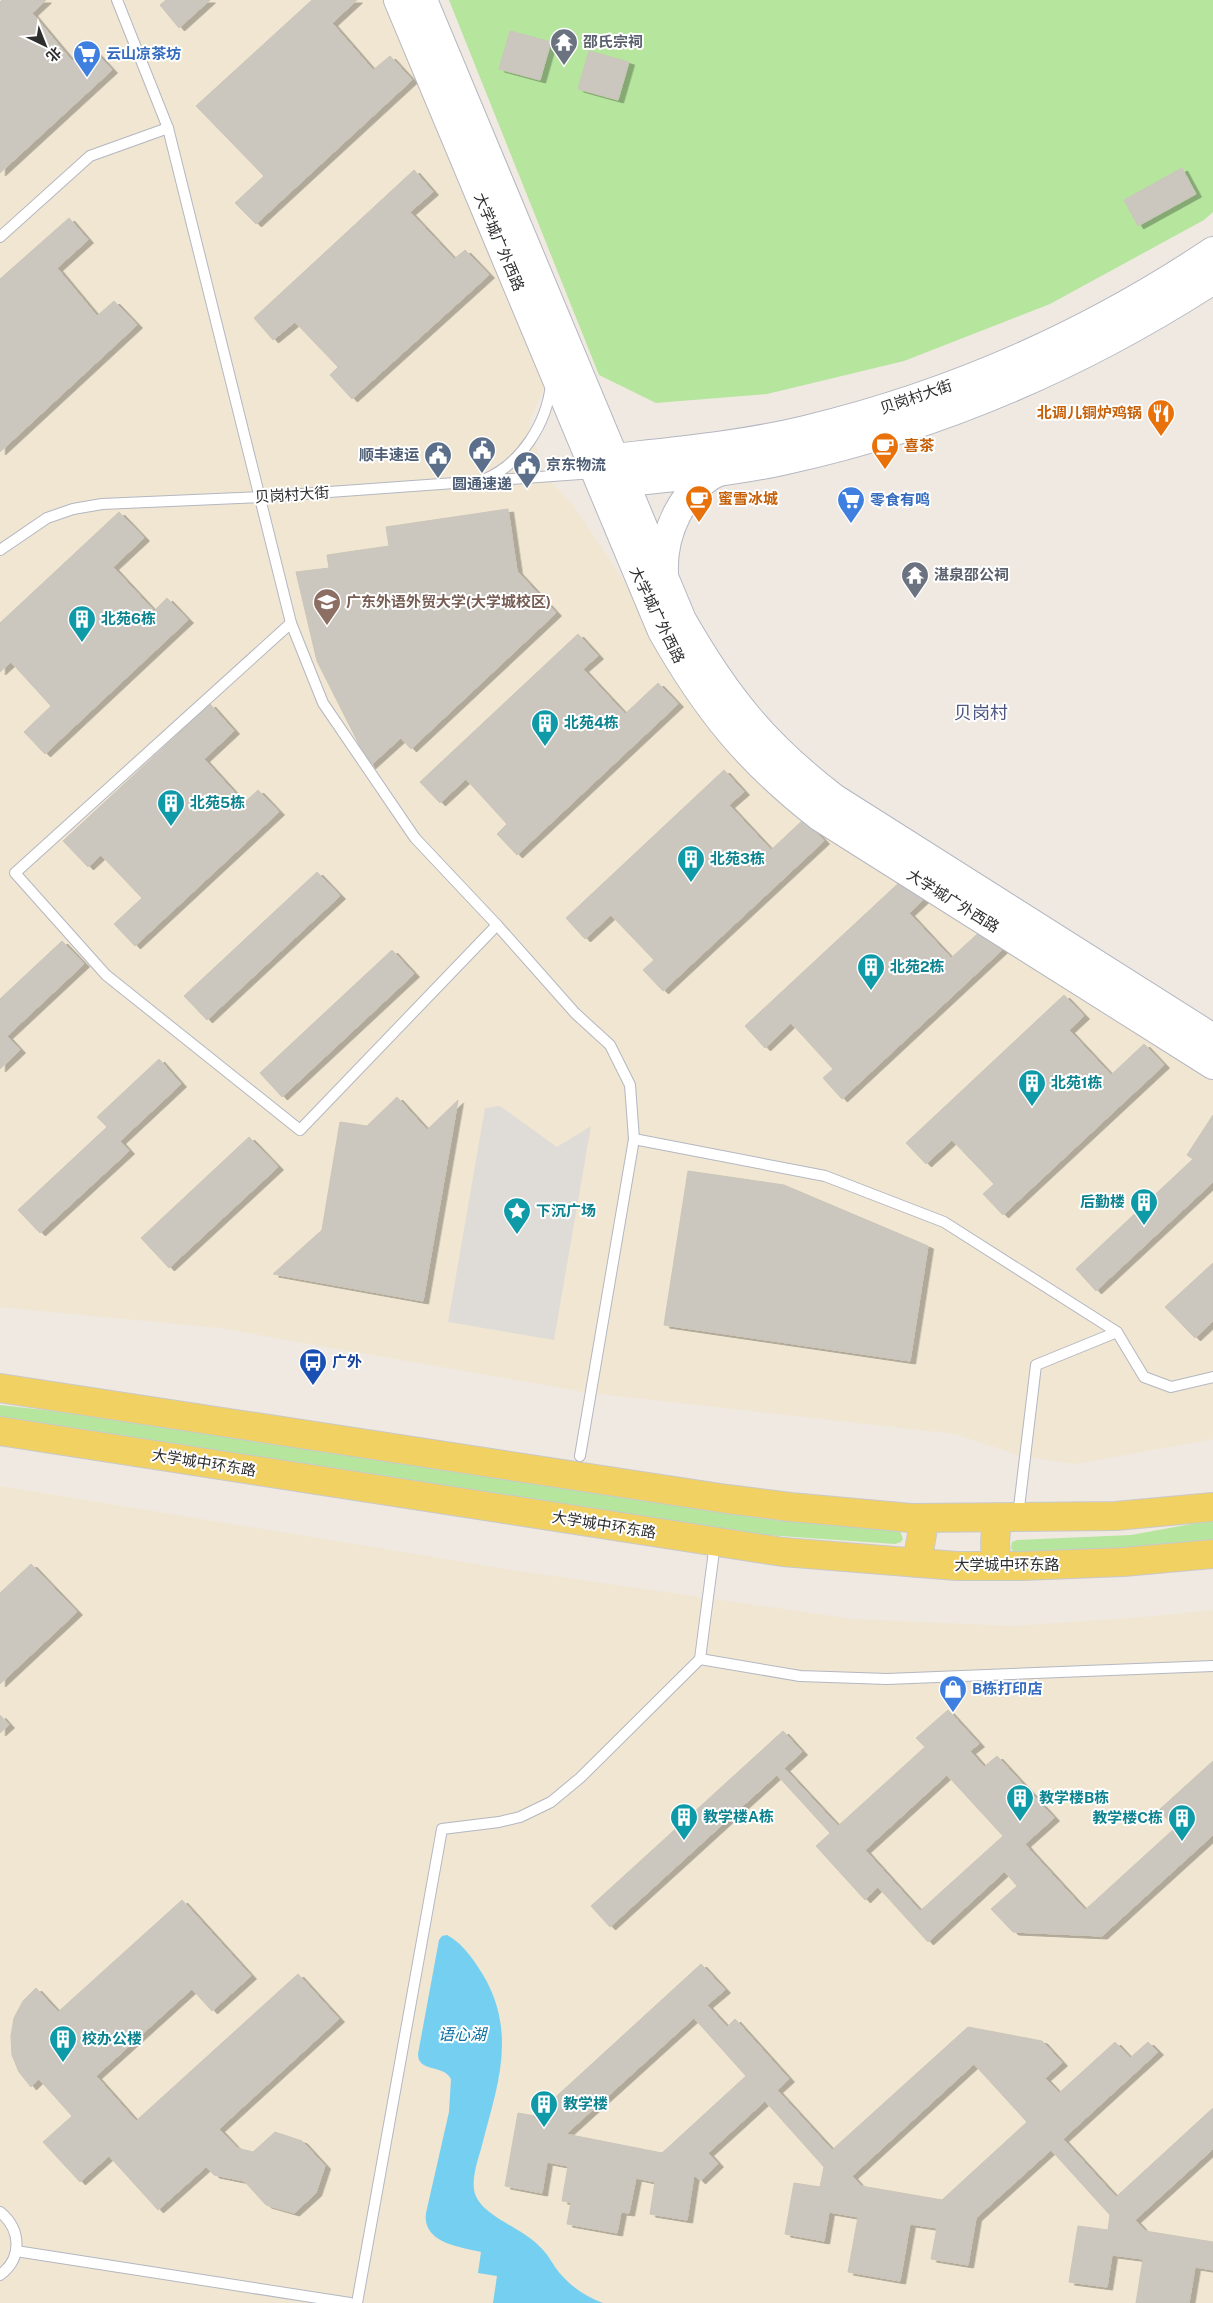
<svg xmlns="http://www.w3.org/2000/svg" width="1213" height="2303" viewBox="0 0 1213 2303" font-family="'Public Sans','Noto Sans SC',sans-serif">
<defs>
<filter id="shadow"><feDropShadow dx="5.5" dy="3" stdDeviation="0" flood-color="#0004"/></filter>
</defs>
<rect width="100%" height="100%" fill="#efe9e1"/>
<!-- education -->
<g fill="#f0e6d1">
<path d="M0,0H387L548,378L529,422L545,477L572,503L735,748L1105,1011L1213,1080V1439L1076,1464L1025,1457L955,1434L590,1393L219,1328L0,1307Z"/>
<path d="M0,1486L525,1572L852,1619L1013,1626L1145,1617L1213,1610V2303H0Z"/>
</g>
<!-- green -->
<g fill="#b6e59e">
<path d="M449,0H1213V212L1204,220L1050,304L904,361L767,394L656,403L599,375Z"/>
<path d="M0,1405L141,1421L723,1513L783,1521L897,1530L901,1533L903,1539L901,1542L895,1544L723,1532L0,1418Z"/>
<path d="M1213,1520V1541L1126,1549L1014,1553L1011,1548L1012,1542L1017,1540L1131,1535Z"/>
</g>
<!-- plaza -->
<path fill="#dfdcd8" d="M500,1106L557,1147L591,1126L554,1340L448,1322L485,1108Z"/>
<!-- water -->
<path fill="#75cff0" d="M447,1935C465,1945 476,1963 486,1980C517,2038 496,2090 481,2149C477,2162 471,2181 475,2194C483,2217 523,2228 539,2246C546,2252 550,2259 555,2267C567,2284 584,2296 603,2303H493L497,2276L478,2273L481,2252C460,2247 422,2243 426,2213L449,2112L451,2079C444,2064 418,2073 418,2054L439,1940L442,1936Z"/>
<!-- building -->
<g fill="#cbc7bf" stroke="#cbc5ba" fill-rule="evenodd" filter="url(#shadow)">
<path d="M2,0H46L32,13L72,61L90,46L112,70L0,173V2Z"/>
<path d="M166,0H210L179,28L160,5Z"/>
<path d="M312,0H357L332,23L373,70L390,56L412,80L256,224L235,203L264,176L196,106Z"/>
<path d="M510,31L551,42L540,80L499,69Z"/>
<path d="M589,51L629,62L618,100L578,89Z"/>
<path d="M1182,168L1196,194L1138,226L1124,200Z"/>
<path d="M414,170L433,192L410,212L454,259L465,250L489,275L352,399L330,375L338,367L295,322L273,340L254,318Z"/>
<path d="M69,218L88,240L57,268L97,316L114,301L137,325L0,452V279Z"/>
<path d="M508,509L517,571L556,613L411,749L401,738L370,766L317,661L296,572L329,568L327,555L389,546L386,527Z"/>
<path d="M119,512L144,538L113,567L154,611L167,598L188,620L45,754L24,732L51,706L11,662L0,672V623Z"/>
<path d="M578,634L598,656L583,669L625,714L658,683L678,704L517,855L497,834L507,824L466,779L440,803L420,782Z"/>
<path d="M210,704L234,731L204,759L244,803L258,790L279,812L135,946L114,924L142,898L101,855L88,867L63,841Z"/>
<path d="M724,770L744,792L729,805L771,850L804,819L824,841L663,991L643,970L654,960L611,915L585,939L566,918Z"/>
<path d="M317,872L340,896L207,1020L184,996Z"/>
<path d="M903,879L923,900L909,913L951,958L984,928L1003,949L842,1099L823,1078L833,1069L791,1023L765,1048L745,1026Z"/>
<path d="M62,941L84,964L7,1036L20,1050L0,1069V999Z"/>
<path d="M392,950L414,974L282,1097L260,1073Z"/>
<path d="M1064,995L1084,1016L1069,1030L1111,1075L1144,1044L1164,1065L1003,1215L983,1194L994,1184L952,1140L926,1164L906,1143Z"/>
<path d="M159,1059L181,1084L120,1141L129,1151L40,1233L18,1210L107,1127L97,1117Z"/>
<path d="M397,1097L427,1130L458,1100L423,1301L273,1274L322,1230L340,1122L367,1126Z"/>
<path d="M1213,1115V1182L1096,1291L1076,1269L1193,1159L1187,1155Z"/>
<path d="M249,1137L278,1167L169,1268L141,1238Z"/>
<path d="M688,1171L784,1185L928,1246L910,1361L664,1325Z"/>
<path d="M1213,1263V1321L1195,1338L1165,1307Z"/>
<path d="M31,1564L77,1612L0,1684V1593Z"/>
<path d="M948,1710L979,1744L970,1751L984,1767L997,1756L1054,1818L1025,1844L1029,1849L928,1942L878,1887L865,1900L816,1846L925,1747L916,1738ZM947,1775L1003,1836L920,1911L865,1850Z"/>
<path d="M0,1715L9,1725L0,1733Z"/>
<path d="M783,1731L802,1752L610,1927L591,1906Z"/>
<path d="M1213,1761V1835L1102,1936L1013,1932L991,1909L1017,1886L1005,1872L1029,1849L1085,1910L1175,1828L1159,1810Z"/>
<path d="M784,1768L838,1826L830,1833L777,1775Z"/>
<path d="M182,1900L251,1976L212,2011L192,1989L96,2076L136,2121L298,1974L339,2019L219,2129L237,2148L253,2152L275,2132L302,2141L325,2166L316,2193L294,2213L266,2205L244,2181L214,2175L206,2167L158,2210L109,2156L80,2182L43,2142L72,2116L39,2079L31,2087L19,2072L12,2055L11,2036L14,2018L23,2001L36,1988L58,2012Z"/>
<path d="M701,1964L725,1990L707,2005L727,2027L735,2019L789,2079L777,2090L832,2150L968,2027L1042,2041L1062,2063L1045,2078L1059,2093L1115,2042L1130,2058L1148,2042L1158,2052L1063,2139L1116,2197L1213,2108V2149L1135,2220L1145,2231L1213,2242V2270L1195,2267L1189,2303H1136L1143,2259L1112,2255L1107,2287L1069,2282L1078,2226L1108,2230L1110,2215L1051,2150L976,2218L968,2265L931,2259L937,2228L910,2224L900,2281L848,2272L858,2217L829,2212L824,2241L785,2234L794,2183L820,2187L824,2167L765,2101L708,2153L718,2164L700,2181L694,2175L687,2220L650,2214L655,2182L636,2178L629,2213L621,2212L617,2233L567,2224L571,2202L562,2201L568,2166L547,2162L542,2193L505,2186L518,2113L535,2116ZM694,2018L746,2076L662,2153L566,2134ZM974,2064L1027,2122L942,2200L861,2186L852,2176Z"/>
</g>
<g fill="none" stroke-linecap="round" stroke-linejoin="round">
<!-- lane casing -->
<g stroke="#b4b7c1" stroke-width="12">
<g id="lane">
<path d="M117,0L168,128L291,623L323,703L415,838L497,925L575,1013L610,1045L630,1085L634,1139L580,1456"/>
<path d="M0,237L90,156L168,128"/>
<path d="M483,480C521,465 547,423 551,384"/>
<path d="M0,550L47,518L73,509L102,504L260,497L594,473"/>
<path d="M291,623L15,873L106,975L300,1130L497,925"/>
<path d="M634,1139L825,1176L944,1222L1117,1332L1036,1365L1018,1516"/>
<path d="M1117,1332L1144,1377L1171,1387L1213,1377"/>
<path d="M700,1659L800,1676L887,1679L1213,1666"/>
<path d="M0,2212C21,2229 23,2258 0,2275"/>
<path d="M16,2251L350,2303"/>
<path d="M357,2303L442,1829L499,1822L520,1817L551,1802L580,1778L700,1659L715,1543"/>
</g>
</g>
<!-- secondary casing -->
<g stroke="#b4b7c1" stroke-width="30">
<g id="secondary">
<path d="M398,0L662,631C706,709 749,762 820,817L1213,1065"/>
<path d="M423,0L682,620C726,697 764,744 834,798L1213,1038"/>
<path d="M601,469L614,458C678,451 743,445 805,430C951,395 1089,334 1213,251"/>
<path d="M607,476L624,482C678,477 733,472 786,460C938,427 1083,364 1213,280"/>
<path d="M664,574C662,534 682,488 720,471"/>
</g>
</g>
<!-- primary casing -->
<g stroke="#c9c9c9" stroke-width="30">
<g id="primary">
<path d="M0,1388L727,1499L790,1507L911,1518L1116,1516L1213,1507"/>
<path d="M0,1431L783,1552L957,1566H1022L1123,1562L1213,1554"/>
<path d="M917,1563L922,1534L920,1518"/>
<path d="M998,1566C994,1548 994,1535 999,1518"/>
</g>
</g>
<!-- lane -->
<use href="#lane" stroke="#fff" stroke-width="10"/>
<!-- secondary -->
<use href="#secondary" stroke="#fff" stroke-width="28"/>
<!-- primary -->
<use href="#primary" stroke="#f2d163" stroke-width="28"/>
</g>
<!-- icons -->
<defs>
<g id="temple-pin" transform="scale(1.4375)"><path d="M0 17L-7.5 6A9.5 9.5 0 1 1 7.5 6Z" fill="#6b7280" stroke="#fff"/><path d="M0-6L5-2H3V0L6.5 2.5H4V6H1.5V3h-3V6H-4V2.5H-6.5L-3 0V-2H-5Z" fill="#fff"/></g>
<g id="supermarket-pin" transform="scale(1.4375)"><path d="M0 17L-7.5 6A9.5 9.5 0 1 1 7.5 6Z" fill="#3f7fe0" stroke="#fff"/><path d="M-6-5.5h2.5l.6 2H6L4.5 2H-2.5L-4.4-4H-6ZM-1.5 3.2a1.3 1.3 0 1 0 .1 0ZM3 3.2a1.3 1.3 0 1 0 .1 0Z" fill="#fff"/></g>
<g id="restaurant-pin" transform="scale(1.4375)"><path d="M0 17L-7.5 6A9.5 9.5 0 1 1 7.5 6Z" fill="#e8710a" stroke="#fff"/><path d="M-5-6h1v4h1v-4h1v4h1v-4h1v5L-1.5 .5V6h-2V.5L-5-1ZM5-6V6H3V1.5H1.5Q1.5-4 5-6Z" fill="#fff"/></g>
<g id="cafe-pin" transform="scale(1.4375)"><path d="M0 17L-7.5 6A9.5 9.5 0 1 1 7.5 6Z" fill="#e8710a" stroke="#fff"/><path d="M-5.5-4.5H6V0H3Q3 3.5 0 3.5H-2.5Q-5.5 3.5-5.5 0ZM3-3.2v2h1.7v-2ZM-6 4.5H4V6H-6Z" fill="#fff"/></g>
<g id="civic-pin" transform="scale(1.4375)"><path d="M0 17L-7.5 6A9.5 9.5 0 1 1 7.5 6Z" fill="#5c6f8a" stroke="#fff"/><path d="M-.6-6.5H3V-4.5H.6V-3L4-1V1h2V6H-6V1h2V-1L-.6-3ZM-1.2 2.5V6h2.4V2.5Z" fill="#fff"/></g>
<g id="university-pin" transform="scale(1.4375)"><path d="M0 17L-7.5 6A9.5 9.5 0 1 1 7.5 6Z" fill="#8d6e63" stroke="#fff"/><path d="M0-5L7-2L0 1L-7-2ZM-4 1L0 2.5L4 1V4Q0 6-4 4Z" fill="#fff"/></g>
<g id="building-pin" transform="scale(1.4375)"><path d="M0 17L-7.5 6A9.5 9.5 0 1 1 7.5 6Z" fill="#0f9aa8" stroke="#fff"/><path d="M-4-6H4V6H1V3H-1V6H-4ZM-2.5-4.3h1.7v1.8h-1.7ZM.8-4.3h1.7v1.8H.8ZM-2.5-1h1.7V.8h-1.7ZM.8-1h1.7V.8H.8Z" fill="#fff"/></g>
<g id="sight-pin" transform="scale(1.4375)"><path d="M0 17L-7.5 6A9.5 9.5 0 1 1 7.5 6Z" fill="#0f9aa8" stroke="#fff"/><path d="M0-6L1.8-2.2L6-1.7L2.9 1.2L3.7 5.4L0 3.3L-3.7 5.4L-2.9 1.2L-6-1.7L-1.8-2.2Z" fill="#fff"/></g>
<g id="bus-pin" transform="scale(1.4375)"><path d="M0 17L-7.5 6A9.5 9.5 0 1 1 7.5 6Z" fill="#1a4fb4" stroke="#fff"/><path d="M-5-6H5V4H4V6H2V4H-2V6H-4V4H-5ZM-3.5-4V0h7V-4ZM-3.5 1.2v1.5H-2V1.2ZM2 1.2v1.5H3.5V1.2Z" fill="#fff"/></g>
<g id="shop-pin" transform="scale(1.4375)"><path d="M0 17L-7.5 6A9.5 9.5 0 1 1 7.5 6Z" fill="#3f7fe0" stroke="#fff"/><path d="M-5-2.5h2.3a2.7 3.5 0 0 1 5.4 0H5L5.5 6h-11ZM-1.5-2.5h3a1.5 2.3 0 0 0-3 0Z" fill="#fff"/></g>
</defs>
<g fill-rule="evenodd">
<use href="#temple-pin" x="564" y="42"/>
<use href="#supermarket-pin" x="87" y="54"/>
<use href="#restaurant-pin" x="1161" y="413"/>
<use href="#cafe-pin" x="885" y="446"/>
<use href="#civic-pin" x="482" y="450"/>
<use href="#civic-pin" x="438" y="455"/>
<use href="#civic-pin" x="527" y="465"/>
<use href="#cafe-pin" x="699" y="499"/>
<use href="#supermarket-pin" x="851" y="500"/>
<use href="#temple-pin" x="915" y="575"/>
<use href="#university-pin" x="327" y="602"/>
<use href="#building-pin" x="82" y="619"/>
<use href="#building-pin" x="545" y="723"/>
<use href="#building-pin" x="171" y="803"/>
<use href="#building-pin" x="691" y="859"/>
<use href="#building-pin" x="871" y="967"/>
<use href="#building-pin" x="1032" y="1083"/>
<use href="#building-pin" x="1144" y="1202"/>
<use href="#sight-pin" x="517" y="1211"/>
<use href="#bus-pin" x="313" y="1362"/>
<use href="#shop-pin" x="953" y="1689"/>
<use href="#building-pin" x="1020" y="1798"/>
<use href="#building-pin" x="684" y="1817"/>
<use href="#building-pin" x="1182" y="1818"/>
<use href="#building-pin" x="63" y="2039"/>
<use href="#building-pin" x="544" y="2104"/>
</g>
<g text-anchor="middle" stroke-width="4" stroke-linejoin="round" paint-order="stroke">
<!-- worship labels -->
<g font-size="15" font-weight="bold" fill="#5b616d" stroke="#fff" text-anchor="start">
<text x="583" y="47">邵氏宗祠</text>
<text x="934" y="580">湛泉邵公祠</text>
</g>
<!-- shop labels -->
<g font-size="15" font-weight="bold" fill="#366cbe" stroke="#fff" text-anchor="start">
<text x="106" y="59">云山凉茶坊</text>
<text x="870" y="505">零食有鸣</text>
<text x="972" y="1694">B栋打印店</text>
</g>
<!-- street labels -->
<g font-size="15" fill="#2e2e2e" stroke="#fff">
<text transform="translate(499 242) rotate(67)" y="5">大学城广外西路</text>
<text transform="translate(916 397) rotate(-19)" y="5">贝岗村大街</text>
<text transform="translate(292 495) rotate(-4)" y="5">贝岗村大街</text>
<text transform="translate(657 615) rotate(64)" y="5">大学城广外西路</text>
<text transform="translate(953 901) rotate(32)" y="5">大学城广外西路</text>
<text transform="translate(204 1463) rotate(9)" y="5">大学城中环东路</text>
<text transform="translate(604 1525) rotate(9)" y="5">大学城中环东路</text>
<text x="1007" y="1570">大学城中环东路</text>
</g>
<!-- food labels -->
<g font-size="15" font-weight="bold" fill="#c56008" stroke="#fff" text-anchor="start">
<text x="1142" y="418" text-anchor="end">北调儿铜炉鸡锅</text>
<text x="904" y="451">喜茶</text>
<text x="718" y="504">蜜雪冰城</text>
</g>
<!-- service labels -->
<g font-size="15" font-weight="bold" fill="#4e5e75" stroke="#fff" text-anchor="end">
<text x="419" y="460">顺丰速运</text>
<text x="546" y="470" text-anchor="start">京东物流</text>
<text x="482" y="489" text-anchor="middle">圆通速递</text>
</g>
<!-- education labels -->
<g font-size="15" font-weight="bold" fill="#785e54" stroke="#fff" text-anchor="start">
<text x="346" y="607">广东外语外贸大学(大学城校区)</text>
</g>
<!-- culture labels -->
<g font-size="15" font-weight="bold" fill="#0d838f" stroke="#fff" text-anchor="start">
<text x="101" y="624">北苑6栋</text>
<text x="564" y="728">北苑4栋</text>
<text x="190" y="808">北苑5栋</text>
<text x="710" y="864">北苑3栋</text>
<text x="890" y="972">北苑2栋</text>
<text x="1051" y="1088">北苑1栋</text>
<text x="1125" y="1207" text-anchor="end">后勤楼</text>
<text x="536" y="1216">下沉广场</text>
<text x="1039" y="1803">教学楼B栋</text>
<text x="703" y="1822">教学楼A栋</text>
<text x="1163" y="1823" text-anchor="end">教学楼C栋</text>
<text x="82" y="2044">校办公楼</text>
<text x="563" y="2109">教学楼</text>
</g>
<!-- transit labels -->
<g font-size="15" font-weight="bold" fill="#164399" stroke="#fff" text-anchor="start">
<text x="332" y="1367">广外</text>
</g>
<!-- water labels -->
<g font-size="16" font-style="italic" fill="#0d6fa3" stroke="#fff">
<text x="462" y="2040">语心湖</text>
</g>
<!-- quarter labels -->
<g font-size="18" fill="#4d5680" stroke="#fff">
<text x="981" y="719">贝岗村</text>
</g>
</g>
<!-- north arrow -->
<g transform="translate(45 45) rotate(137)" stroke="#ffffff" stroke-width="4" paint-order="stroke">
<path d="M0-4L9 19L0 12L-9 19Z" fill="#2e2e2e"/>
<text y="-8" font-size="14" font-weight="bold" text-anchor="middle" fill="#2e2e2e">北</text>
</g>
</svg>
